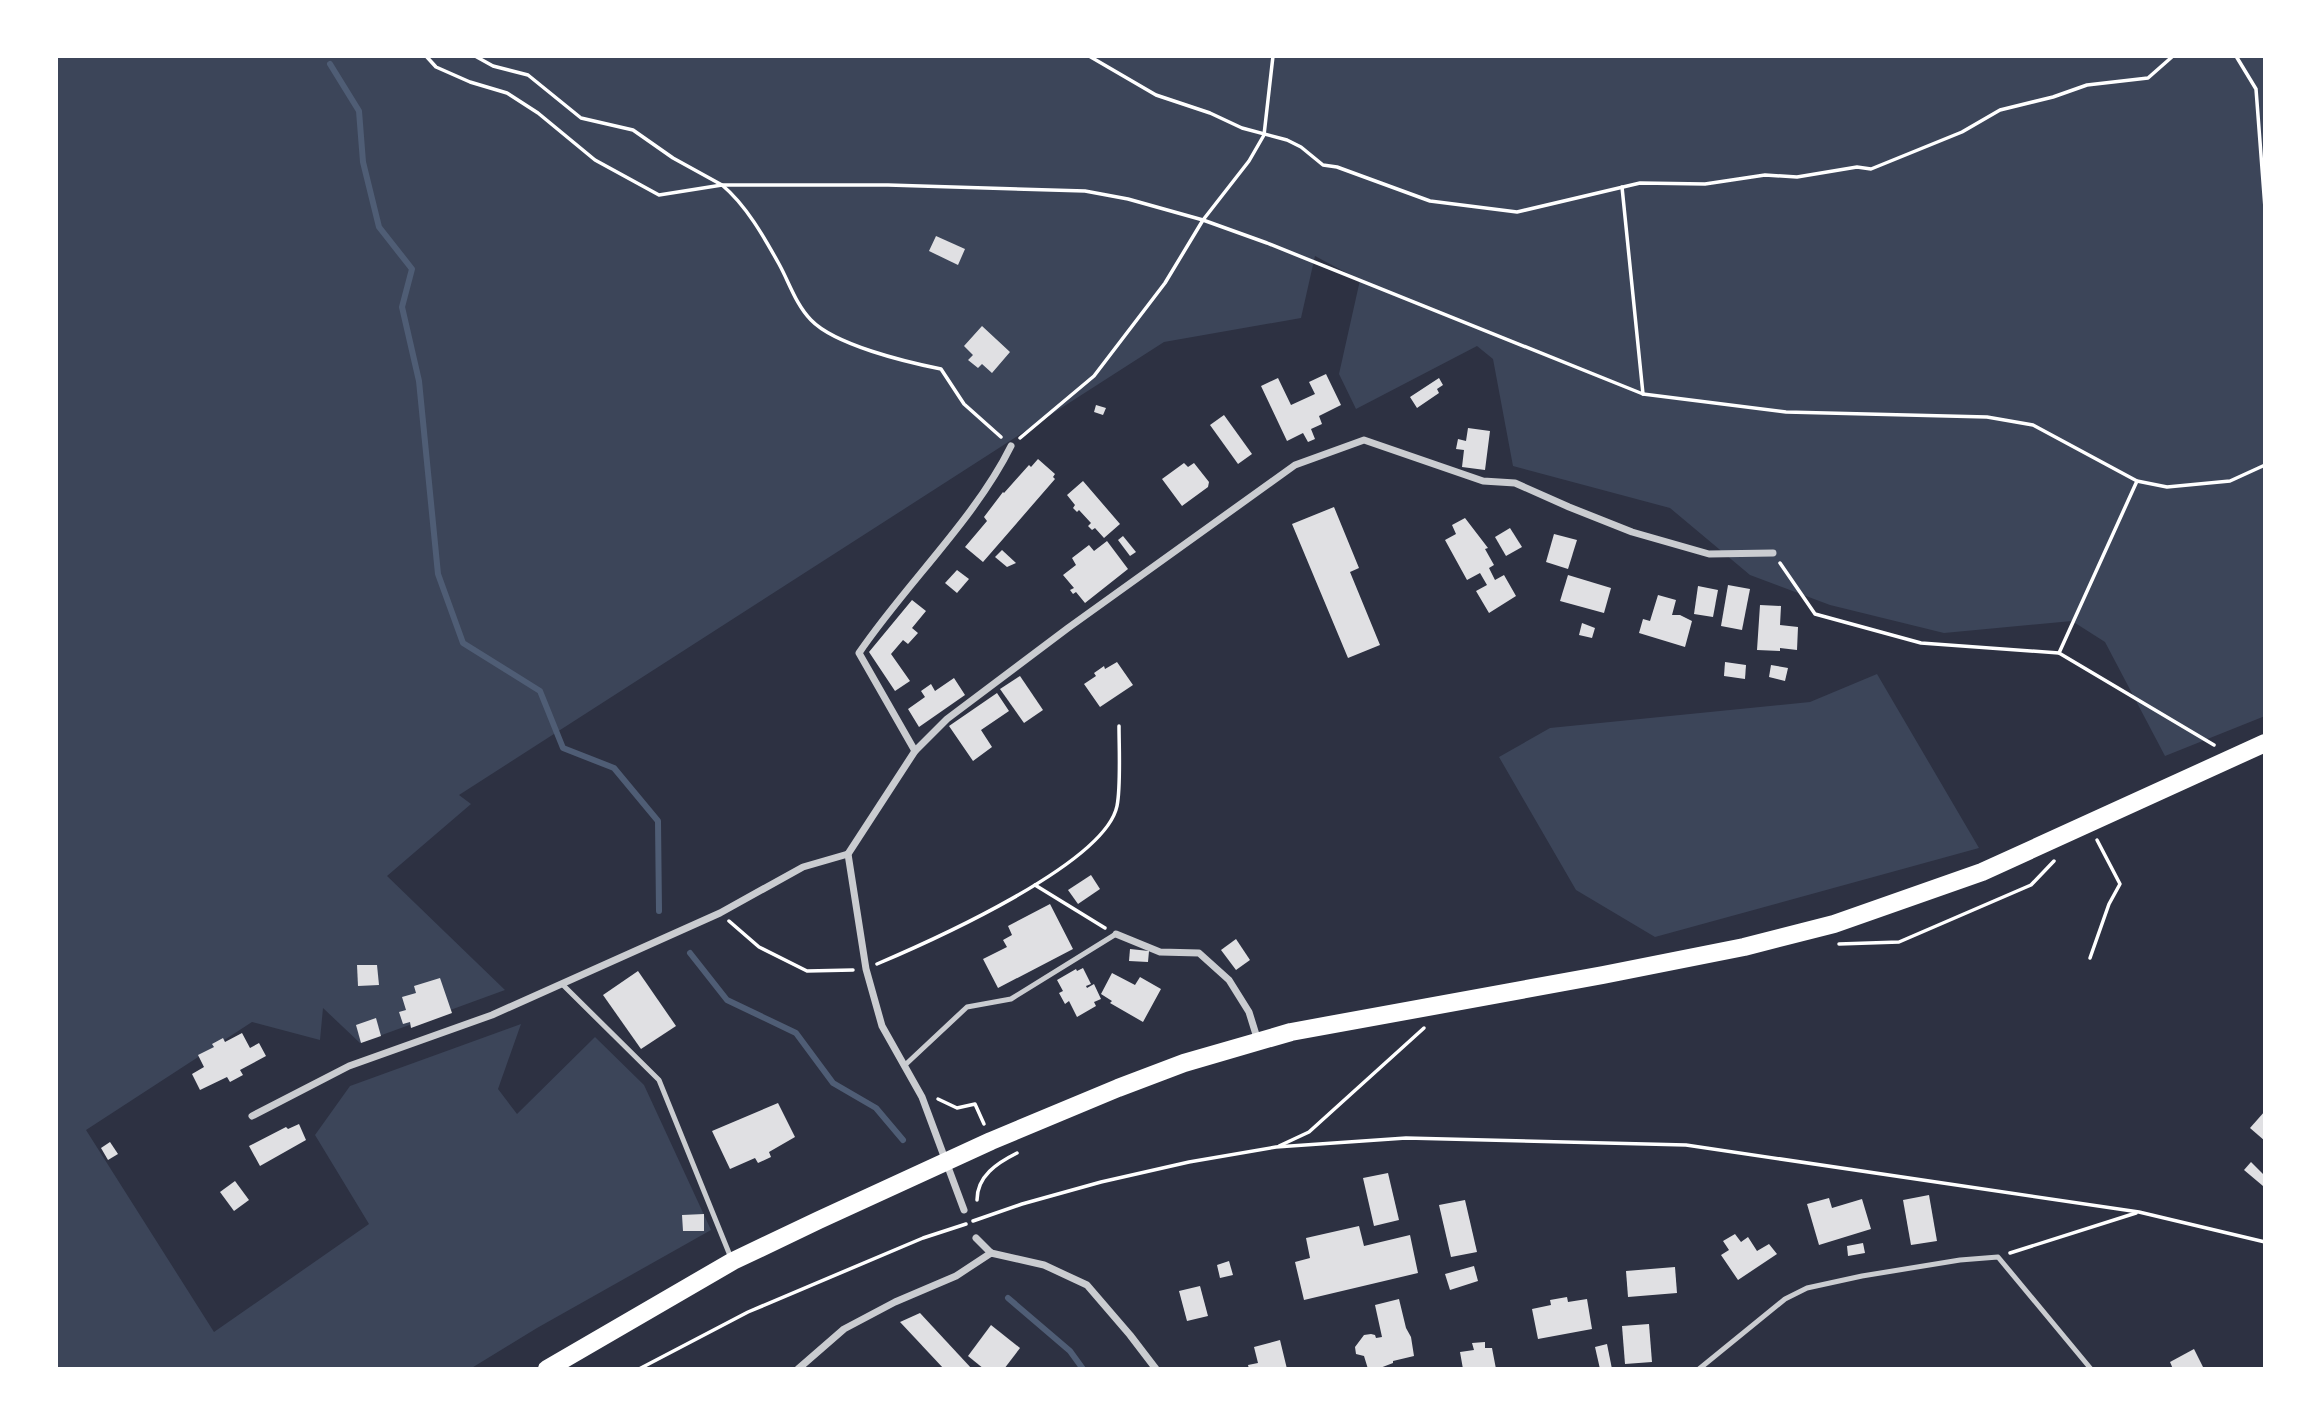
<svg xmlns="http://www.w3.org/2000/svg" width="2321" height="1425" viewBox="0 0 2321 1425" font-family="'PT Sans',sans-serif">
<rect width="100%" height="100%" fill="#2d3142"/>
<!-- green -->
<g fill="#3c4559">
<path d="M56,56H2265V716L2165,756L2105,642L2072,621L1944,633L1830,605L1750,575L1670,508L1513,466L1493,359L1477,346L1356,409L1339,374L1360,280L1315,256L1301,318L1164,342L459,795L471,804L387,876L505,990L360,1043L323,1008L320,1040L252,1022L86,1130L214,1332L369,1224L315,1135L350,1086L521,1024L498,1089L517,1114L595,1037L644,1085L711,1230L537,1328L470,1369H56Z"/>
<path d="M1877,674L1979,848L1655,937L1576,890L1499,757L1550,728L1810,702Z"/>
</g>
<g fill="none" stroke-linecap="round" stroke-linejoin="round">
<!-- stream -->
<g stroke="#4f5d75" stroke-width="6">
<path d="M330,64L359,111L363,162L379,227L412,269L402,307L419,381L438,574L463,643L540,691L563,748L614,768L658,821L659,911"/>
<path d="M690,953L727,1000L796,1033L833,1083L876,1108L903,1140"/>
<path d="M1008,1298L1070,1351L1083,1369"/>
</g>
</g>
<!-- building -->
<g fill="#e0e0e3">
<path d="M936,236L965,249L958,265L929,251Z"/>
<path d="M982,326L1010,352L992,373L982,364L978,368L968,360L973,355L964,346Z"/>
<path d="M1326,374L1341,405L1319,416L1322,424L1311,429L1315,439L1308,442L1303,433L1287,441L1261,386L1278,378L1291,405L1315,394L1309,382Z"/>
<path d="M1439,378L1443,385L1437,389L1439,393L1417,408L1410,397Z"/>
<path d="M1096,405L1106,408L1103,415L1094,412Z"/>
<path d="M1224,415L1252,454L1238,464L1210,425Z"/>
<path d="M1468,428L1490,431L1485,470L1462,467L1464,450L1456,449L1458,439L1466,441Z"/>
<path d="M1038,459L1055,474L1053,477L1055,479L983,562L965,547L987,521L984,517L1003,492L1004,493L1029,465L1031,467Z"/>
<path d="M1184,463L1188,467L1194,463L1209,482L1208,487L1182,506L1162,479Z"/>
<path d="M1083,481L1120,524L1104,538L1095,528L1092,530L1088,526L1091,523L1079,510L1077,512L1073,508L1075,505L1067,495Z"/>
<path d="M1334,507L1359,568L1350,572L1380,645L1348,658L1292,524Z"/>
<path d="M1465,518L1488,548L1485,549L1494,565L1489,568L1495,580L1504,575L1516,596L1489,613L1476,591L1487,585L1480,573L1467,580L1445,540L1456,534L1452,525Z"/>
<path d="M1510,528L1522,547L1506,556L1495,537Z"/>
<path d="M1554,534L1577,540L1568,569L1546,562Z"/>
<path d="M1123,536L1136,552L1130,556L1118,540Z"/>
<path d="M1107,541L1128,569L1085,603L1076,592L1073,594L1070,590L1074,588L1063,575L1076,565L1072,558L1089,545L1094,551Z"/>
<path d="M1002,550L1016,563L1007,567L995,557Z"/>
<path d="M957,570L969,579L957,593L945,583Z"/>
<path d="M1568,575L1611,588L1604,613L1560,601Z"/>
<path d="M1728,585L1750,589L1742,630L1721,626Z"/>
<path d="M1698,586L1718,590L1713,617L1694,614Z"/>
<path d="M1658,595L1676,600L1672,615H1680L1692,621L1685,647L1639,633L1643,619L1650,621Z"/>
<path d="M912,600L926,611L912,628L918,633L908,644L903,640L891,654L910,681L895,691L869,652Z"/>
<path d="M1760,605L1781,606L1780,625L1798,627L1797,650L1780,648V651L1757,650Z"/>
<path d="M1582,623L1595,628L1592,638L1579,635Z"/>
<path d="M1117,662L1133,685L1100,707L1084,684L1096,676L1094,673L1104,666L1105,669Z"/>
<path d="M1725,662L1746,665L1745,679L1724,676Z"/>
<path d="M1771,665L1788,668L1785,681L1769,677Z"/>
<path d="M1020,676L1043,710L1024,723L1000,689Z"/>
<path d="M954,678L965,695L919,727L908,709L925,697L921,691L931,684L935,691Z"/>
<path d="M997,693L1009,711L981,730L992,747L973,761L949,726Z"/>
<path d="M1091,875L1100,889L1078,904L1068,890Z"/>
<path d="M1050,904L1073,949L998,988L983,959L1007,947L1003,940L1012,935L1008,926Z"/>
<path d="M1236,939L1250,960L1236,970L1221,950Z"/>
<path d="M1130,949L1149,951L1148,962L1129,961Z"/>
<path d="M357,965H377L379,985L358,986Z"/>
<path d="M1083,968L1091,984L1086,986L1087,988L1094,984L1101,999L1094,1002L1096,1006L1077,1017L1069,1001L1065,1004L1059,993L1063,991L1057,980L1076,969L1077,971Z"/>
<path d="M638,971L676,1026L641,1049L603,995Z"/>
<path d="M1112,973L1135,985L1140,977L1161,989L1143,1022L1110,1003L1112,1001L1101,994Z"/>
<path d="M440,978L452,1013L411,1028L410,1022L403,1024L399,1012L406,1010L402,997L416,993L414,986Z"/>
<path d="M376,1018L381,1036L361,1043L356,1025Z"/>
<path d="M242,1033L250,1048L259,1043L266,1056L240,1070L243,1075L230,1082L227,1077L200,1090L192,1074L204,1067L198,1055L214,1047L212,1044L223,1038L225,1042Z"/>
<path d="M778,1103L795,1137L769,1152L771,1157L758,1163L755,1158L730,1169L712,1131Z"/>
<path d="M2265,1111V1141L2250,1128Z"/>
<path d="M299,1124L306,1140L260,1166L249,1146L286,1127L288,1129Z"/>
<path d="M110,1142L118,1154L108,1160L101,1148Z"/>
<path d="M2251,1162L2265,1176L2263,1186L2244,1170Z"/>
<path d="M1388,1173L1399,1220L1374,1226L1363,1178Z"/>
<path d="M235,1181L249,1200L234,1211L220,1192Z"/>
<path d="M1929,1195L1937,1241L1911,1245L1903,1200Z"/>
<path d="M1829,1198L1832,1208L1862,1199L1871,1229L1819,1245L1807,1204Z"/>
<path d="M1465,1200L1477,1252L1451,1257L1439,1205Z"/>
<path d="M704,1214V1231H683L682,1215Z"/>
<path d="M1359,1226L1364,1246L1410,1235L1418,1273L1304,1300L1295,1262L1310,1258L1306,1238Z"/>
<path d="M1735,1234L1741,1242L1748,1237L1757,1251L1769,1244L1777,1254L1738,1280L1721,1255L1729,1250L1723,1241Z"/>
<path d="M1863,1243L1865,1253L1848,1256L1847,1246Z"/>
<path d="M1229,1261L1233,1275L1220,1278L1217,1265Z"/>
<path d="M1474,1266L1478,1281L1450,1290L1445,1274Z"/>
<path d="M1675,1267L1677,1293L1628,1297L1626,1271Z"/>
<path d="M1200,1286L1208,1316L1187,1321L1179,1291Z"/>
<path d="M1567,1297L1568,1302L1587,1299L1592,1329L1538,1339L1532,1309L1551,1305L1550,1300Z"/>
<path d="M1399,1299L1406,1328L1411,1337L1414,1356L1393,1361V1363L1380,1368L1368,1369L1364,1356L1356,1354L1355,1347L1364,1335L1371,1334L1375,1335L1376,1338L1382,1337L1375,1305Z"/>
<path d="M920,1313L972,1369H944L900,1322Z"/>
<path d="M1649,1324L1652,1362L1625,1364L1622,1326Z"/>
<path d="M991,1325L1020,1348L1004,1369H984L968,1356Z"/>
<path d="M1280,1340L1287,1369H1249L1248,1365L1258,1363L1254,1347Z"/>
<path d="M1485,1342V1348H1492L1496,1369H1463L1460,1352L1474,1350L1472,1343Z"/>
<path d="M1607,1344L1612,1369H1600L1595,1347Z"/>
<path d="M2194,1349L2204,1369H2173L2170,1362Z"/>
</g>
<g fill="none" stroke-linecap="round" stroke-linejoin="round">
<!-- path -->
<g stroke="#fff" stroke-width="3.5">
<path d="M149,56H170"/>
<path d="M426,56L436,67L470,82L507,93L538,113L595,160L659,195L722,185C746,205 764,237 779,264C789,282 796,305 811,320C835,345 906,362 941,369L964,404L1001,437"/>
<path d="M475,56L493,66L528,75L581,118L633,130L673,158L722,185H888L1085,191L1128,199L1203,220L1267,243L1643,394L1786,412L1987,417L2033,425L2137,481L2167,487L2230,481L2265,465"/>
<path d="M1089,56L1156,95L1210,113L1242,128L1287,140L1301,147L1323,165L1337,167L1430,201L1517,212L1640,183L1705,184L1765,175L1797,177L1857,167L1871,169L1962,132L2000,110L2053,97L2087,85L2148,78L2173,56"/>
<path d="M2236,56L2256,89L2265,208"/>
<path d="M1622,187L1643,394"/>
<path d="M1020,438L1094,376L1165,283L1203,220L1249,161L1264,135L1273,56"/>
<path d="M1780,563L1815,614L1921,643L2059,653L2214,745"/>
<path d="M2059,653L2137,481"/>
<path d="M1035,885L1105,928"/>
<path d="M729,921L759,947L807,971L853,970"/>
<path d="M1839,944L1899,942L2031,885L2054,861"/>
<path d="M2090,958L2109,904L2120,884L2097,840"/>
<path d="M877,964C931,941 1105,864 1117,806C1121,786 1119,747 1119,726"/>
<path d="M938,1099L957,1108L975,1104L984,1124"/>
<path d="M1279,1146L1309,1132L1424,1028"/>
<path d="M977,1200C977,1176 997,1163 1017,1153"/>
<path d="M973,1221L1022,1204L1101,1182L1189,1162L1276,1147L1406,1138L1686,1145L2139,1212L2265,1242"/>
<path d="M2010,1253L2136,1213"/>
<path d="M639,1369L748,1312L923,1238L966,1224"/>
</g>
<!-- service -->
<g stroke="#caccd0" stroke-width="5">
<path d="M562,984L659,1080L731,1258"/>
<path d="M904,1066L967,1007L1011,999L1116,934"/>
<path d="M1699,1369L1785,1299L1807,1288L1862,1276L1960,1260L1998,1257L2091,1369"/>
</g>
<!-- minor -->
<g stroke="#caccd0" stroke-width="7">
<path d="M915,751L859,653C905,585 975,519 1011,446"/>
<path d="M1116,934L1160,952L1199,953L1229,980L1249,1012L1258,1041"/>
<path d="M252,1116L349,1066L492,1015L720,913L803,867L848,854"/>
<path d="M964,1210L922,1097L882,1026L866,969L848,854L915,751L947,719L1068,628L1295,465L1364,440L1483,481L1515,483L1569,507L1632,532L1709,554L1773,553"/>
<path d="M976,1238L991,1253"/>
<path d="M991,1253L1044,1265L1087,1285L1130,1335L1156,1369"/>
<path d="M798,1369L844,1329L895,1302L956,1276L991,1253"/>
</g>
<!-- primary -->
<path stroke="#fff" stroke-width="18" d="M547,1369L733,1261L819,1220L991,1141L1118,1088L1184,1063L1291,1032L1603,975L1744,947L1834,924L1982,872L2265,743"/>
</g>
<!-- border -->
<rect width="2321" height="1425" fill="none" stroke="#ffffff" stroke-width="116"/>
</svg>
